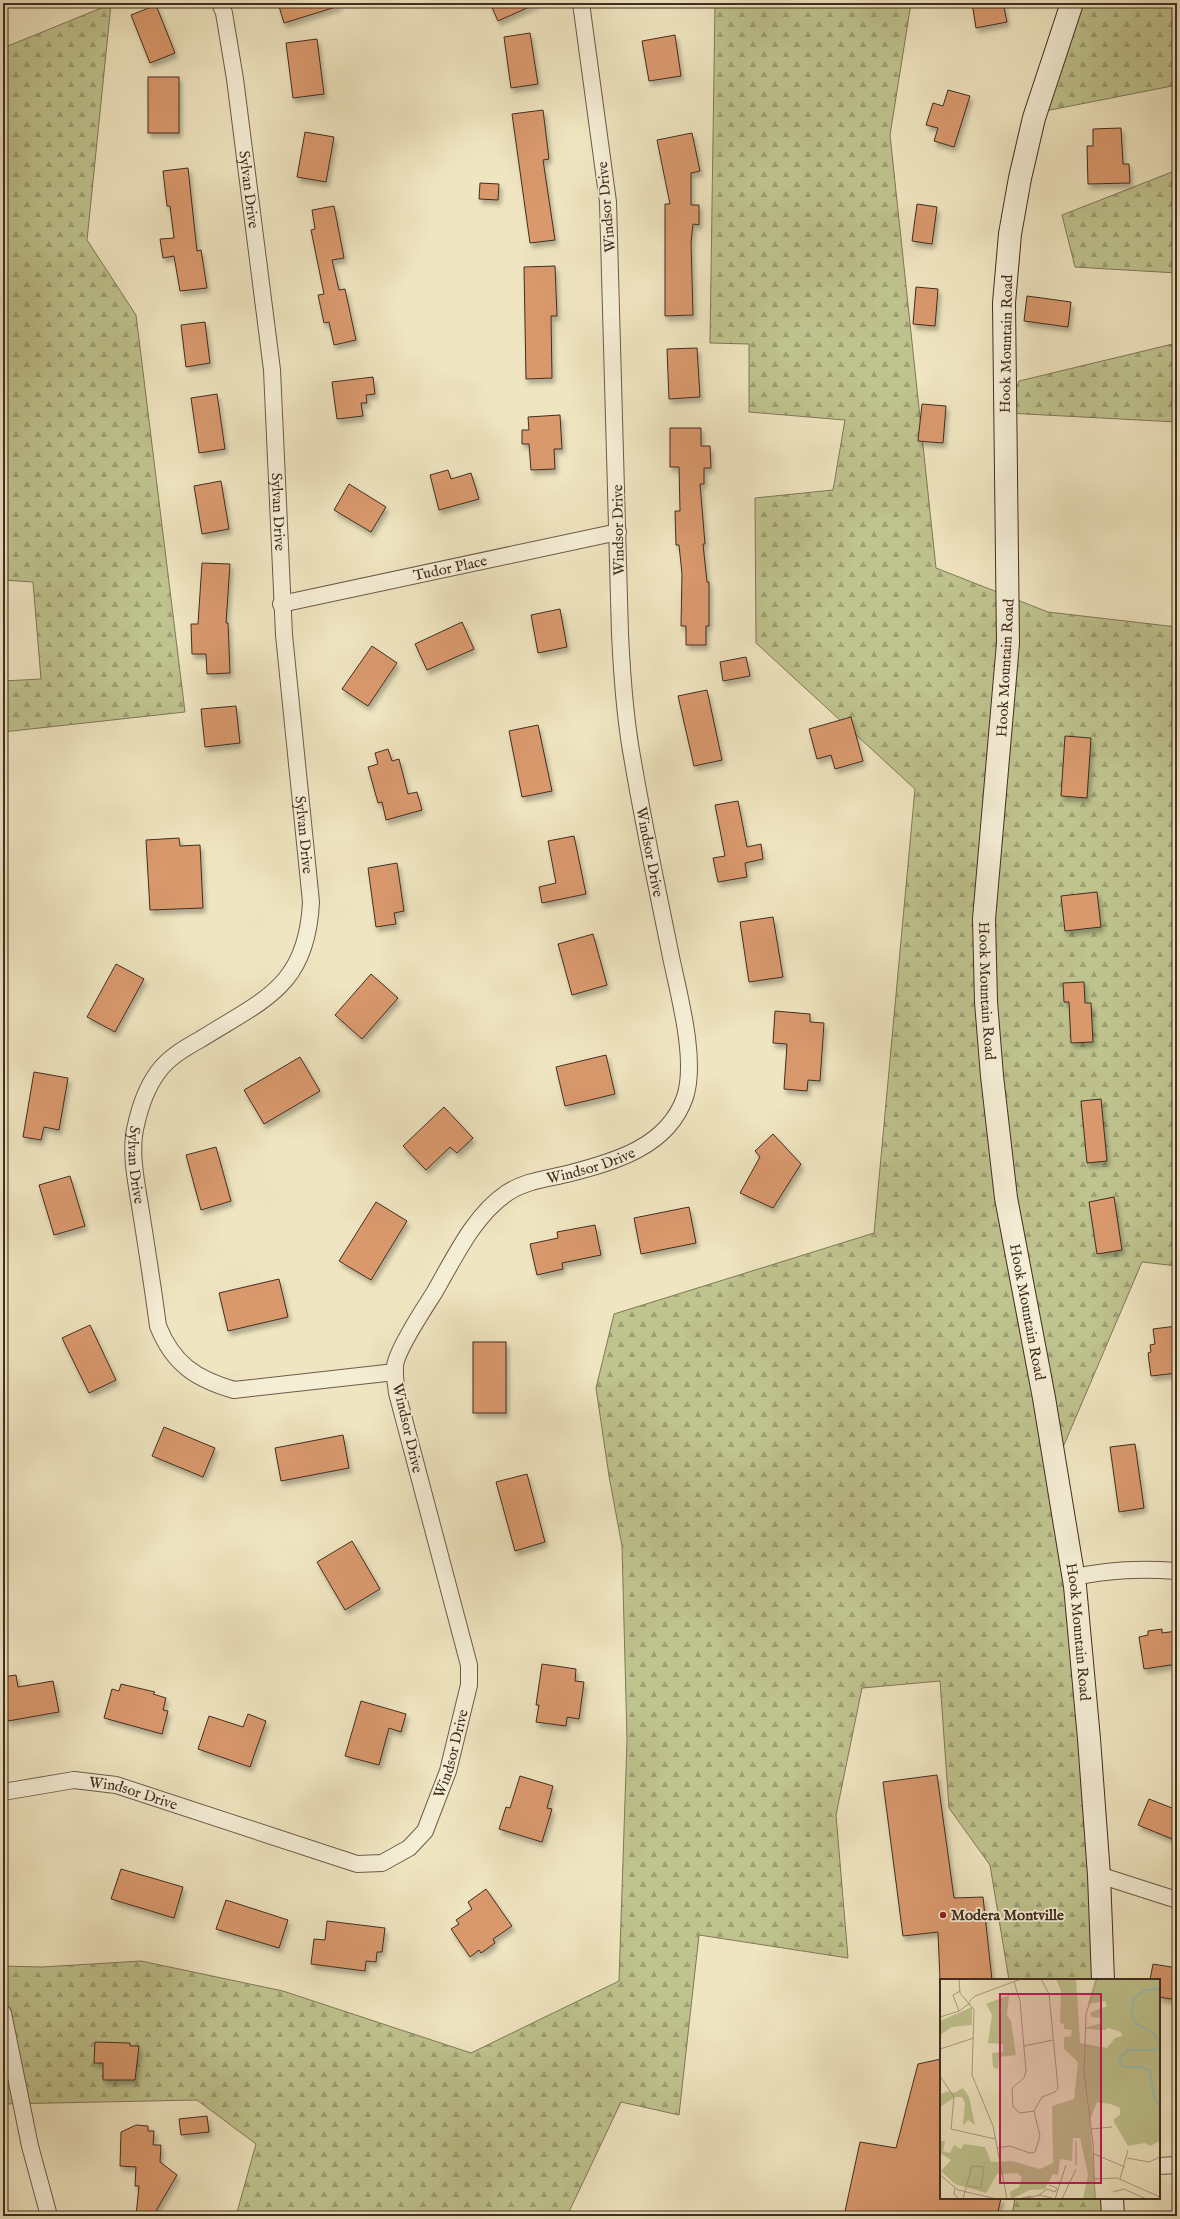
<svg xmlns="http://www.w3.org/2000/svg" width="1180" height="2219" viewBox="0 0 1180 2219" font-family="'IM FELL English',serif">
<defs>
<pattern id="forest-firs" width="22" height="20" patternUnits="userSpaceOnUse"><rect width="22" height="20" fill="#bfc38e"/><path d="M5 1l3.5 6h-7zM16 11l3.5 6h-7z" fill="#9d9f74"/></pattern>
<filter id="shadow"><feDropShadow dx="2.5" dy="4.5" stdDeviation="2" flood-color="#0004"/></filter>
</defs>
<rect width="100%" height="100%" fill="#efe5c0"/>
<filter id="stains"><feTurbulence type="fractalNoise" baseFrequency=".005" numOctaves="4"/><feColorMatrix values="0 0 0 0 .2 0 0 0 0 .09 0 0 0 0 .02 0 0 0 .5 -.17"/></filter>
<radialGradient id="worn" r=".72"><stop offset=".6" stop-color="#630" stop-opacity="0"/><stop offset="1" stop-color="#630" stop-opacity=".3"/></radialGradient>
<!-- forest -->
<g fill="url(#forest-firs)" stroke="#807858">
<path d="M715,3H911L890,135L936,568L1048,612L1177,627V1266L1142,1262L1052,1473L1091,1730L1104,1980H1009L990,1865L949,1808L940,1681L862,1688L836,1815L848,1958L699,1935L679,2115L621,2102L567,2216H236L256,2144L197,2100L3,2104V1966L42,1967L141,1961L283,1991L471,2053L619,1981L627,1740L622,1546L609,1476L596,1388L614,1314L874,1233L915,789L756,643L755,498L833,490L845,420L749,412V344L710,343Z"/>
<path d="M1066,3H1177V85L1035,113Z"/>
<path d="M111,4L87,240L136,315L185,712L3,732V681L41,679L33,582L3,580V48Z"/>
<path d="M1177,170V273L1075,267L1062,215Z"/>
<path d="M1177,343V422L1007,413L1019,381Z"/>
<path d="M1015,2198H1115L1116,2216H1012Z"/>
</g>
<!-- building -->
<g fill="#d9996d" stroke="#422d21" filter="url(#shadow)">
<path d="M278,3H339V6L284,23Z"/>
<path d="M490,3H538L498,21Z"/>
<path d="M972,3H1003L1007,22L976,28Z"/>
<path d="M156,5L175,53L150,63L131,15Z"/>
<path d="M530,33L538,84L511,88L504,37Z"/>
<path d="M675,35L681,76L649,81L642,41Z"/>
<path d="M317,39L324,94L293,98L286,43Z"/>
<rect x="148" y="77" width="31" height="56"/>
<path d="M948,90L970,96L954,147L934,141L938,128L926,125L933,103L943,106Z"/>
<path d="M543,110L549,159L543,160L555,240L530,243L512,114Z"/>
<path d="M1121,128L1123,164H1129L1130,183L1088,184L1087,146H1093V129Z"/>
<path d="M305,132L334,137L326,182L297,177Z"/>
<path d="M692,133L700,171L691,173V205H699V225L693,224L691,242L693,315L665,316V204H670L657,140Z"/>
<path d="M188,168L197,251L201,250L207,288L180,291L174,256L163,258L160,239L174,238L170,206H167L163,171Z"/>
<path d="M480,183L499,184L498,200L479,199Z"/>
<path d="M917,204L937,207L932,244L912,241Z"/>
<path d="M334,206L344,258L332,260L339,290L345,289L356,340L334,345L329,322L324,323L318,295L324,294L311,230L315,229L312,210Z"/>
<path d="M555,266L557,316H551L552,378L526,379L524,267Z"/>
<path d="M916,287L938,289L935,326L913,324Z"/>
<path d="M1027,296L1071,302L1068,327L1024,321Z"/>
<path d="M205,322L210,363L186,367L181,325Z"/>
<path d="M697,348L700,397L669,399L667,349Z"/>
<path d="M373,377L375,394L366,395L367,403H361L363,416L337,419L332,382Z"/>
<path d="M217,394L225,449L199,453L191,398Z"/>
<path d="M922,404L946,406L943,443L918,441Z"/>
<path d="M560,415L562,449H554L555,469L531,470L529,444H522V430H529L528,417Z"/>
<path d="M670,428H701V446H710L711,468H704V484H700L705,544H703L707,582H709V626H706V645H686V626H681L682,574L679,545H676L675,511H680L679,467H670Z"/>
<path d="M448,470L451,479L471,473L479,499L439,510L430,475Z"/>
<path d="M221,481L229,529L202,534L194,486Z"/>
<path d="M349,484L386,507L371,532L334,510Z"/>
<path d="M202,563L230,564L226,623H228L230,673L207,674L206,654H192L191,624H198Z"/>
<path d="M560,609L567,647L538,653L531,615Z"/>
<path d="M462,622L474,649L427,670L415,644Z"/>
<path d="M372,646L397,663L368,706L342,689Z"/>
<path d="M746,657L750,676L723,681L720,662Z"/>
<path d="M707,690L722,760L694,766L678,696Z"/>
<path d="M236,706L240,743L205,747L201,709Z"/>
<path d="M851,717L863,761L835,769L831,755L817,759L809,729Z"/>
<path d="M538,725L552,791L522,797L509,731Z"/>
<path d="M1065,736L1091,738L1087,798L1061,796Z"/>
<path d="M388,749L392,761L399,759L408,794L417,792L422,810L386,820L382,802L378,803L368,767L378,764L375,753Z"/>
<path d="M738,801L747,847L761,844L763,859L745,863L747,877L718,882L713,858L725,856L715,805Z"/>
<path d="M574,836L586,894L542,903L539,887L556,883L548,841Z"/>
<path d="M179,838L180,846L200,845L203,908L150,910L146,840Z"/>
<path d="M397,863L404,911L394,913L396,924L376,927L368,868Z"/>
<path d="M1097,892L1101,927L1065,931L1061,896Z"/>
<path d="M773,917L783,977L749,982L740,922Z"/>
<path d="M593,934L607,985L572,995L558,944Z"/>
<path d="M116,964L144,979L115,1032L87,1017Z"/>
<path d="M371,974L398,998L362,1039L335,1015Z"/>
<path d="M1084,982L1085,1003H1091L1093,1042L1071,1043L1069,1002H1064L1063,983Z"/>
<path d="M775,1011L810,1014V1022L824,1023L820,1081L808,1080L807,1091L784,1089L787,1044L773,1043Z"/>
<path d="M606,1055L615,1094L565,1106L556,1067Z"/>
<path d="M300,1057L320,1091L264,1124L244,1090Z"/>
<path d="M34,1072L68,1078L59,1130L44,1127L41,1140L23,1137Z"/>
<path d="M1101,1099L1107,1161L1087,1163L1081,1101Z"/>
<path d="M444,1107L473,1138L457,1153L450,1147L426,1170L403,1146Z"/>
<path d="M773,1134L801,1164L773,1208L740,1193L760,1157L755,1151Z"/>
<path d="M216,1147L231,1201L201,1210L186,1155Z"/>
<path d="M70,1176L85,1226L54,1235L39,1185Z"/>
<path d="M1114,1197L1122,1250L1097,1254L1089,1202Z"/>
<path d="M376,1202L407,1221L371,1280L339,1261Z"/>
<path d="M689,1207L696,1243L641,1254L634,1218Z"/>
<path d="M595,1225L601,1255L562,1263L563,1269L537,1275L530,1244L558,1238L557,1232Z"/>
<path d="M279,1279L288,1317L228,1331L219,1293Z"/>
<path d="M90,1325L116,1380L89,1393L62,1338Z"/>
<path d="M1177,1326V1373L1151,1376L1148,1353L1151,1352L1150,1345L1155,1344L1153,1329Z"/>
<rect x="473" y="1342" width="33" height="71"/>
<path d="M164,1427L215,1448L203,1477L152,1456Z"/>
<path d="M343,1435L349,1468L281,1481L275,1448Z"/>
<path d="M1135,1444L1144,1508L1119,1512L1110,1447Z"/>
<path d="M527,1474L545,1542L515,1551L496,1482Z"/>
<path d="M352,1541L380,1589L345,1610L317,1562Z"/>
<path d="M1162,1629V1633L1177,1631V1664L1144,1669L1139,1637L1148,1635V1631Z"/>
<path d="M542,1664L576,1669L575,1681L584,1682L579,1719L567,1717L566,1726L536,1722L539,1705H536Z"/>
<path d="M16,1675L18,1687L53,1681L59,1712L8,1721L3,1691V1677Z"/>
<path d="M121,1684L155,1692L153,1694L166,1698L163,1710L168,1711L162,1734L104,1718L112,1689L119,1691Z"/>
<path d="M361,1701L406,1714L401,1732L389,1728L379,1765L345,1756Z"/>
<path d="M248,1714L266,1721L250,1767L198,1749L209,1716L243,1727Z"/>
<path d="M937,1775L954,1898L983,1897L992,1980H940L938,1932L903,1936L883,1782Z"/>
<path d="M520,1776L553,1786L547,1808L552,1809L542,1842L499,1829L506,1807L510,1808Z"/>
<path d="M1149,1799L1177,1810V1841L1138,1825Z"/>
<path d="M121,1869L183,1887L174,1918L111,1899Z"/>
<path d="M486,1889L512,1926L493,1939L495,1943L481,1953L479,1950L470,1957L451,1929L459,1924L456,1920L472,1909L468,1902Z"/>
<path d="M226,1900L288,1920L279,1948L216,1929Z"/>
<path d="M327,1921L385,1928L382,1952H377L376,1962L366,1961L365,1971L311,1964L314,1939L325,1940Z"/>
<path d="M1153,1964L1177,1968V2000L1159,1997V1980H1150Z"/>
<path d="M95,2042L130,2043V2046H139L135,2080H103V2063H94Z"/>
<path d="M941,2059V2198H1001L997,2216H844L860,2142L896,2148L918,2064Z"/>
<path d="M207,2116L209,2132L181,2135L179,2119Z"/>
<path d="M136,2125L148,2126V2131H154L153,2145H161L160,2162L177,2175L153,2216H136L139,2186H135L136,2167L120,2166L121,2132Z"/>
</g>
<g fill="none" stroke-linecap="round" stroke-linejoin="round">
<!-- street casing -->
<g stroke="#6d5b49" stroke-width="18">
<g id="street">
<path id="s1" d="M220,3L224,13L235,79L272,370L284,635L311,902C307,986 265,999 201,1039C185,1048 169,1057 158,1072C147,1087 140,1107 136,1125C129,1152 137,1185 141,1212C147,1250 153,1288 158,1326C173,1364 196,1379 234,1390L395,1372"/>
<path id="s2" d="M281,604L618,532"/>
<path d="M1073,1577C1111,1570 1138,1568 1177,1571"/>
<path id="s3" d="M3,1792L74,1780L116,1785L357,1864L382,1863L409,1848L425,1831L448,1771L469,1685V1665L397,1393C396,1384 394,1374 395,1366C396,1351 425,1307 434,1293C454,1259 473,1216 507,1193C525,1181 546,1179 567,1174C614,1162 668,1147 685,1097C697,1060 679,995 671,957C658,892 644,827 633,762C625,720 622,677 620,634L608,202L581,3"/>
<path d="M1099,1875L1177,1900"/>
<path d="M3,2013L30,2146L49,2216"/>
<path d="M1159,2166L1177,2165"/>
</g>
</g>
<!-- secondary casing -->
<g stroke="#422d21" stroke-width="24">
<g id="secondary">
<path id="s4" d="M1072,3L1034,118L1020,178L1010,234L1004,303L1008,643L984,919L986,1002L992,1076L1006,1198L1044,1398L1075,1586L1089,1739L1099,1875L1103,1980"/>
<path d="M1112,2198L1113,2216"/>
</g>
</g>
<!-- street -->
<use href="#street" stroke="#f5eed6" stroke-width="16"/>
<!-- secondary -->
<use href="#secondary" stroke="#f5eed6" stroke-width="22"/>
</g>
<!-- markers -->
<circle fill="#8f2418" stroke="#f5eed6" stroke-width="1.5" cx="943" cy="1915" r="4"/>
<g text-anchor="middle" stroke-width="3.5" stroke-linejoin="round" paint-order="stroke">
<!-- street labels -->
<g font-size="15" fill="#422d21" stroke="#f5eed6">
<text dy="5" stroke="none"><textPath href="#s1" startOffset="189">Sylvan Drive</textPath></text>
<text transform="translate(606 207) rotate(-95)" y="5">Windsor Drive</text>
<text transform="translate(1006 344) rotate(-89)" y="5">Hook Mountain Road</text>
<text dy="5" stroke="none"><textPath href="#s1" startOffset="513">Sylvan Drive</textPath></text>
<text transform="translate(618 530) rotate(-91)" y="5">Windsor Drive</text>
<text dy="5" stroke="none"><textPath href="#s2" startOffset="173">Tudor Place</textPath></text>
<text transform="translate(1005 668) rotate(-87)" y="5">Hook Mountain Road</text>
<text dy="5" stroke="none"><textPath href="#s1" startOffset="837">Sylvan Drive</textPath></text>
<text transform="translate(650 852) rotate(79)" y="5">Windsor Drive</text>
<text dy="5" stroke="none"><textPath href="#s4" startOffset="998">Hook Mountain Road</textPath></text>
<text dy="5" stroke="none"><textPath href="#s3" startOffset="1225">Windsor Drive</textPath></text>
<text dy="5" stroke="none"><textPath href="#s1" startOffset="1244">Sylvan Drive</textPath></text>
<text dy="5" stroke="none"><textPath href="#s4" startOffset="1322">Hook Mountain Road</textPath></text>
<text transform="translate(408 1428) rotate(77)" y="5">Windsor Drive</text>
<text dy="5" stroke="none"><textPath href="#s4" startOffset="1646">Hook Mountain Road</textPath></text>
<text dy="5" stroke="none"><textPath href="#s3" startOffset="529">Windsor Drive</textPath></text>
<text dy="5" stroke="none"><textPath href="#s3" startOffset="133">Windsor Drive</textPath></text>
</g>
<!-- poi labels -->
<g font-size="15" font-weight="bold" fill="#422d21" stroke="#f5eed6" text-anchor="start">
<text x="951" y="1920">Modera Montville</text>
</g>
</g>
<!-- overview -->
<g transform="translate(940 1979)">
<rect width="220" height="220" fill="#efe5c0"/>
<path d="M116,0H136L140,64L167,69L175,59L182,57L181,53L168,49L165,51L146,50L147,48L162,44L161,39L152,38L150,34L167,27L165,22L148,25L155,0H220V162L210,167L205,164L188,167L174,143V140L180,136V129L171,125L157,123L150,141L156,220H143L148,196L140,159H133L132,182L120,180L118,196L113,195L105,210L90,211L71,220L70,213L79,208L82,198L77,194L57,195L46,214L15,205L1,192L11,181L0,174V162H5L3,172L10,174L14,166L21,170L24,165L45,168L51,183L72,182L100,190L113,184L112,127L134,120L138,83L124,70V58L131,57L132,51L124,50V45L120,44L121,12ZM69,16L67,36L71,42L76,76L59,78L58,90L53,88L52,74L63,73V65L48,64L52,36L46,25ZM32,28V46L12,48L0,56V42ZM23,109L29,118L35,146L28,141L23,147L25,124L22,118H15L0,128V115L9,112L14,114Z" fill="#bfc38e"/>
<path fill="none" stroke="#9abfb3" stroke-width="2" d="M220,9L203,12L194,20L192,29L193,38L197,45L213,54L220,63M220,66L215,71H188L179,80L180,85L185,88H202L210,92L213,115L220,128"/>
<path fill="none" stroke="#aa9b80" stroke-width="1" d="M19,0L20,14L34,31L32,96L53,147L67,220M74,3L80,22L86,92L84,99L72,109L73,128L80,134L94,132M29,23L35,17L81,0M19,32L13,16L20,12M0,38L19,32L30,24M84,67L113,61M0,70L34,59M0,97L14,118L11,150L55,160M151,150L172,148M136,162V186M57,169L70,167L90,174L95,173L100,157L94,132L102,118L115,113L118,109L109,15L101,0M154,175L185,188M187,179L209,183L220,178M0,196L18,211L57,220M155,200L177,199L220,218M180,200L188,171M15,209L14,215L19,220M173,213L184,210L206,220M99,216L107,210L115,213L117,209L109,206M23,220L32,187L44,188L41,209L28,207M78,220L91,217M83,220L100,216L115,220M115,220L126,186M122,220L136,190M155,220L153,164L144,94L146,35L157,0"/>
<path fill="#c2185b" fill-opacity="0.15" stroke="#c2185b" stroke-width="2" d="M60,15H161V204H60Z"/>
<rect width="220" height="220" fill="none" stroke="#422d21" stroke-width="2"/>
</g>
<!-- margin -->
<rect width="1180" height="2219" fill="none" stroke="#efe5c0" stroke-width="16"/>
<rect x="4" y="4" width="1172" height="2211" fill="none" stroke="#422d21" stroke-width="2"/>
<rect x="8" y="8" width="1164" height="2203" fill="none" stroke="#422d21"/>
<rect width="100%" height="100%" filter="url(#stains)"/>
<rect width="100%" height="100%" fill="url(#worn)"/>
</svg>
